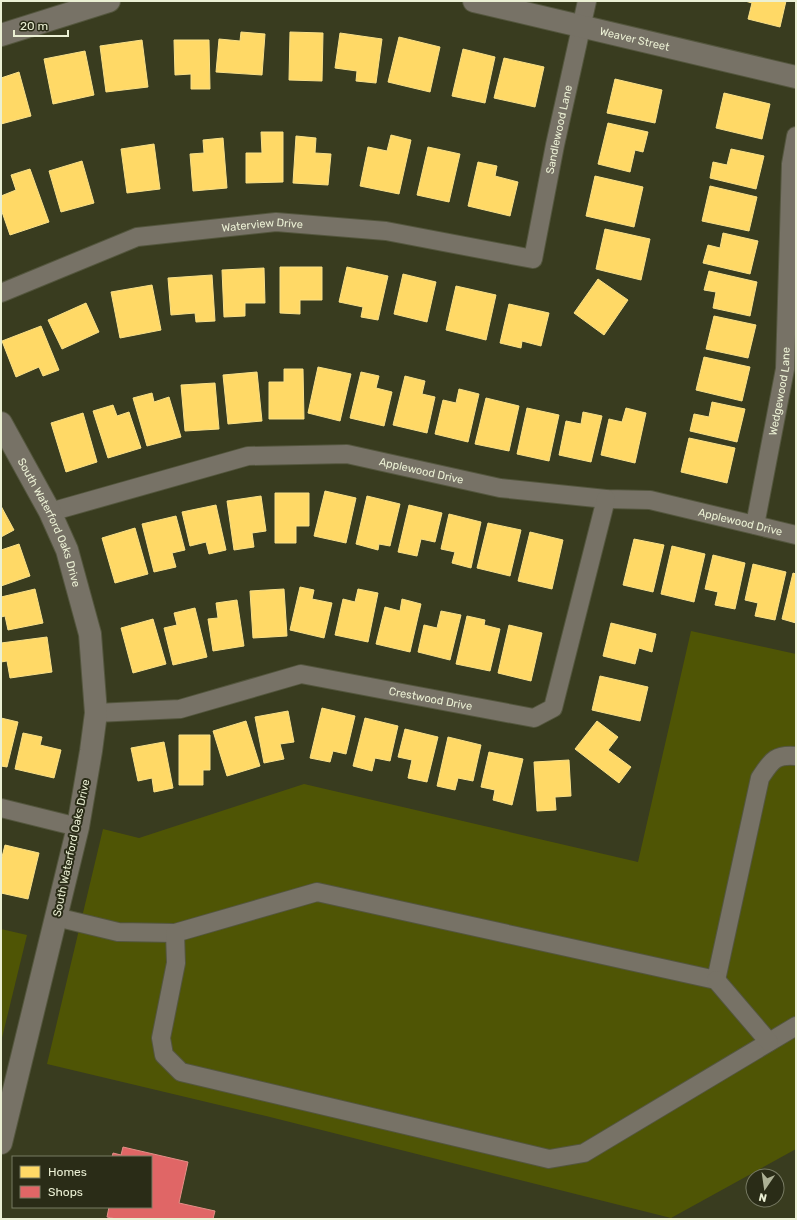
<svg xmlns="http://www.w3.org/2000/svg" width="797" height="1220" viewBox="0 0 797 1220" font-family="Rubik,sans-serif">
<rect width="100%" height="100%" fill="#393c1f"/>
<!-- green -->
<g fill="#4f5505">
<path d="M691,631L796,654V1149L671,1218L266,1116L47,1064L103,829L139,838L304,784L638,862Z"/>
<path d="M1,929L27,935L1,1042Z"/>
</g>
<!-- homes -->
<g fill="#ffd966" stroke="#f9e087">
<path d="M745,1H786L780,27L748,19L752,3Z"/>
<path d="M241,32L265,34L262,75L216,72L219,39L240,41Z"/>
<path d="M290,32L323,33L322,81L289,80Z"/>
<path d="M340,33L382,39L376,83L356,81L357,71L335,68Z"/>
<path d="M399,37L440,47L430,92L388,82Z"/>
<path d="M142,40L148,87L106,92L100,46Z"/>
<path d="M174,40H209L210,89H191V74L175,75Z"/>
<path d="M463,49L495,57L485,103L452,96Z"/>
<path d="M85,51L94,95L53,104L44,59Z"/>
<path d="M504,58L544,67L535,107L494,98Z"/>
<path d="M19,72L31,116L1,124V78Z"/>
<path d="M615,79L662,90L655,123L607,113Z"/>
<path d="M724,93L770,104L762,139L716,128Z"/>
<path d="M608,123L648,132L643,152L635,150L630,172L598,164Z"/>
<path d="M261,132H283V182L246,183V153H262Z"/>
<path d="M391,135L411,140L399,194L360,186L368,147L387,151Z"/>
<path d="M296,136L316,138L315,153L331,154L328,185L293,183Z"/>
<path d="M223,138L227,188L193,191L190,154L204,153L203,140Z"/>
<path d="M154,144L160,189L127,193L121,149Z"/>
<path d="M428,147L460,154L449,202L417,195Z"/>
<path d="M731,149L764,156L756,189L710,178L713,162L727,165Z"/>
<path d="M82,161L94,203L61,212L49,171Z"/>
<path d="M478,162L497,166L495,176L518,182L510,216L468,206Z"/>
<path d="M30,169L49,222L10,235L1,209V196L16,190L11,175Z"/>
<path d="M595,176L643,187L634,227L586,216Z"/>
<path d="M710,186L757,197L749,231L702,221Z"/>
<path d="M605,229L650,239L641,280L596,269Z"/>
<path d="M723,233L758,241L750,274L703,263L708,245L720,248Z"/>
<path d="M280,267H322V300H300V314L280,313Z"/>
<path d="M347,267L388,276L378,320L361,317L363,307L339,302Z"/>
<path d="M264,268L265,303H245V316L224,317L222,270Z"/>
<path d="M709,271L757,282L750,316L713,308L716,292L704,290Z"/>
<path d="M403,274L436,282L427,322L394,314Z"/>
<path d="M212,275L215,321L196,322L195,313L171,315L168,278Z"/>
<path d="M598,279L628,300L604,335L574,313Z"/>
<path d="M152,285L161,330L120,338L111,292Z"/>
<path d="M456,286L496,295L486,340L446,330Z"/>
<path d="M86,303L99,332L62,349L48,320Z"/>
<path d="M509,304L549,313L541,346L522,341L521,348L500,343Z"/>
<path d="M714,316L756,325L748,358L706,349Z"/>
<path d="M41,326L59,370L43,376L39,367L16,377L2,341Z"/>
<path d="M704,357L750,367L742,401L696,390Z"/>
<path d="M318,367L351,374L340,421L308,413Z"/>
<path d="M284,369H303L304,419H269V382H284Z"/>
<path d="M257,372L262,421L228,424L223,375Z"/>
<path d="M361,372L379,376L376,388L392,392L384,426L350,418Z"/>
<path d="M405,376L425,381L422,394L435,397L427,433L393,425Z"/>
<path d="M215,383L219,429L185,431L181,385Z"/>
<path d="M459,389L479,394L468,442L435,434L443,400L456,403Z"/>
<path d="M152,393L154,402L169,397L181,437L147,446L133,398Z"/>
<path d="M486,398L519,406L509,451L475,444Z"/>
<path d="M712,402L745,409L737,442L690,431L694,414L709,417Z"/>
<path d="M113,405L117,416L129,412L141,448L108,458L93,411Z"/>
<path d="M527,408L559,415L549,461L517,454Z"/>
<path d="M626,408L646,413L635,463L601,455L609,419L622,422Z"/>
<path d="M583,412L602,416L591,462L559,455L566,421L581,424Z"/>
<path d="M83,413L97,462L66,472L51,423Z"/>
<path d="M689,438L735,448L727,483L681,472Z"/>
<path d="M325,491L356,498L346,543L314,536Z"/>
<path d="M275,493H309V526H296V543H275Z"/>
<path d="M261,496L266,531L252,533L254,547L234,550L227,501Z"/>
<path d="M367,496L400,504L390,546L379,544L378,550L356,544Z"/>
<path d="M216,505L226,550L209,554L206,542L190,546L182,512Z"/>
<path d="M409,505L442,513L435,542L421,539L417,556L398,552Z"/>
<path d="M1,506L14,530L1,537Z"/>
<path d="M449,514L481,522L471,568L452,563L455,552L441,549Z"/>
<path d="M176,516L185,550L172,553L176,567L154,572L142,524Z"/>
<path d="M488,523L521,530L510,576L477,568Z"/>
<path d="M135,528L148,574L115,583L102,538Z"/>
<path d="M530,532L563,540L552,589L518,581Z"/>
<path d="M634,539L664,545L653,592L623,585Z"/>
<path d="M19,544L30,576L1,586V550Z"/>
<path d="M672,546L705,554L694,602L661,594Z"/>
<path d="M713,555L745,563L735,609L715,605L718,592L705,589Z"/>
<path d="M753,564L786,572L775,620L755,616L758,603L745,600Z"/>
<path d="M793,573L796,574V623L782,619Z"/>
<path d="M300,587L314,590L312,599L332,603L324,638L290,630Z"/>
<path d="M35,589L43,623L8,630L5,616L1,617V597Z"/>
<path d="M284,589L287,636L253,638L250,591Z"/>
<path d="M358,589L378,593L368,642L335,635L343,599L355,602Z"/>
<path d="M402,599L421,604L410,652L376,644L385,607L400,611Z"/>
<path d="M237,600L244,646L213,651L208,619L218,618L216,603Z"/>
<path d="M195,608L207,657L173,665L164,628L177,625L174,613Z"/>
<path d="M441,611L461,615L450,660L418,652L424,625L437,628Z"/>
<path d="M467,616L485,620L484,625L500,629L490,671L456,664Z"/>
<path d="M153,619L166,664L133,673L121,628Z"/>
<path d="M611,623L656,634L652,652L639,648L635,664L603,656Z"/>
<path d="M509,625L542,633L531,681L498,673Z"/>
<path d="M47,637L52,672L10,678L7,661L1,662V643Z"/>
<path d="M600,676L648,687L640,721L592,710Z"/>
<path d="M322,708L355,716L346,754L333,751L330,762L310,758Z"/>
<path d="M288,711L294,742L280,744L284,759L264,763L255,717Z"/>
<path d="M1,718L18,722L7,767L1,766Z"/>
<path d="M365,718L398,726L390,761L375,758L372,771L353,766Z"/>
<path d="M246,721L260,766L227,776L213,731Z"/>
<path d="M597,721L618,737L608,750L631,767L619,783L575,749Z"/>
<path d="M405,729L438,737L427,782L408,778L412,760L398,757Z"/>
<path d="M23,733L42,737L40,745L61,750L54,778L15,769Z"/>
<path d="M179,735H210V770H203V785H179Z"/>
<path d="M448,737L481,745L473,781L458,778L455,790L437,786Z"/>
<path d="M164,742L173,788L154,792L152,778L138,781L131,748Z"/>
<path d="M489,752L523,759L512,805L493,800L495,790L481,787Z"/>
<path d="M569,760L571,796L555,797L556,810L537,811L534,762Z"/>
<path d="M5,845L39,853L28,899L1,893V861Z"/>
</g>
<!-- shops -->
<path fill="#e06666" stroke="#e38f87" d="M123,1147L188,1162L179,1203L215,1211L213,1219H116L107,1217L109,1207H151V1157H112L113,1153L121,1155Z"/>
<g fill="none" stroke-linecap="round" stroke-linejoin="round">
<!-- minor casing -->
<g stroke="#54563e" stroke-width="20">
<g id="minor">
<path id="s1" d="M1,293L137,237L276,222L386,231L533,259L555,145L587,1"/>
<path id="s2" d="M50,512L248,456L347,454L500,488L606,499L650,500L796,535"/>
<path id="s3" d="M755,525L785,369L791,164L796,136"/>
<path id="s4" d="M96,713L180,709L301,674L534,718L553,708L606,499"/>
<path d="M1,808L78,827"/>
<path d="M56,917L118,932L175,933L317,892L716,980L760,778C771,762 774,754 796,756"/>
<path d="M175,933L176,963L161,1038L164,1055L181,1072L549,1159L584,1153L796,1026"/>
<path d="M716,980L769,1042"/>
</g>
</g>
<!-- tertiary casing -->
<g stroke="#54563e" stroke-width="24">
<g id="tertiary">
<path id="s5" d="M474,1L796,77"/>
<path d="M1,35L109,1"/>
<path id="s6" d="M1,423L50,512L67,550L90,634L96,713L91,751L78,827L1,1143"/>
</g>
</g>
<!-- minor -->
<use href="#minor" stroke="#777266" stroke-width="18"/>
<!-- tertiary -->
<use href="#tertiary" stroke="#777266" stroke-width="22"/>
</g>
<g text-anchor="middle" stroke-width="4" stroke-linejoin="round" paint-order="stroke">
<!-- street labels -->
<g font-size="11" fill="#ebf0d4" stroke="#2a2c17">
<text dy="4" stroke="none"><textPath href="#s5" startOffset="165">Weaver Street</textPath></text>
<text dy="4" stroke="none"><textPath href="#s1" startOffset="679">Sandlewood Lane</textPath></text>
<text dy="4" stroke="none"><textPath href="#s1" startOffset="273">Waterview Drive</textPath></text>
<text dy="4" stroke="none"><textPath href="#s3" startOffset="136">Wedgewood Lane</textPath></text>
<text dy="4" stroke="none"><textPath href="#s2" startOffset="381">Applewood Drive</textPath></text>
<text dy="4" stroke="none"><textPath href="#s2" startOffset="705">Applewood Drive</textPath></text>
<text dy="4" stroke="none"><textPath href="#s6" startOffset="111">South Waterford Oaks Drive</textPath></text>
<text dy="4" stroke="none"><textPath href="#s4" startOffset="342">Crestwood Drive</textPath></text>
<text transform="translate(71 848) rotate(-78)" y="4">South Waterford Oaks Drive</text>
</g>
</g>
<!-- border -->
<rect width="797" height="1220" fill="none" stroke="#ebf0d4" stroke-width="4"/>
<!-- legend -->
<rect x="12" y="1156" width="140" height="52" fill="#2a2c17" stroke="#777a63"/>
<rect x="20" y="1166" width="20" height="12" fill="#ffd966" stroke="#777a63"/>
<text x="48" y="1176" font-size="12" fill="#ebf0d4">Homes</text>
<rect x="20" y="1186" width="20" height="12" fill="#e06666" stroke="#777a63"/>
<text x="48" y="1196" font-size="12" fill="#ebf0d4">Shops</text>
<!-- north arrow -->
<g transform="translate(765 1188) rotate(193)"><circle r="19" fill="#2a2c17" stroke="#777a63"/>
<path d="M0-3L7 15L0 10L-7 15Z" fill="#adb195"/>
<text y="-6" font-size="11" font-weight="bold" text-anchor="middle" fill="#ebf0d4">N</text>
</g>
<!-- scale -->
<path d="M14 30v6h54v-6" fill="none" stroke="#ebf0d4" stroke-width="2"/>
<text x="20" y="30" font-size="12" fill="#ebf0d4" stroke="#2a2c17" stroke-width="3" paint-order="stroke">20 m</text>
</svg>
